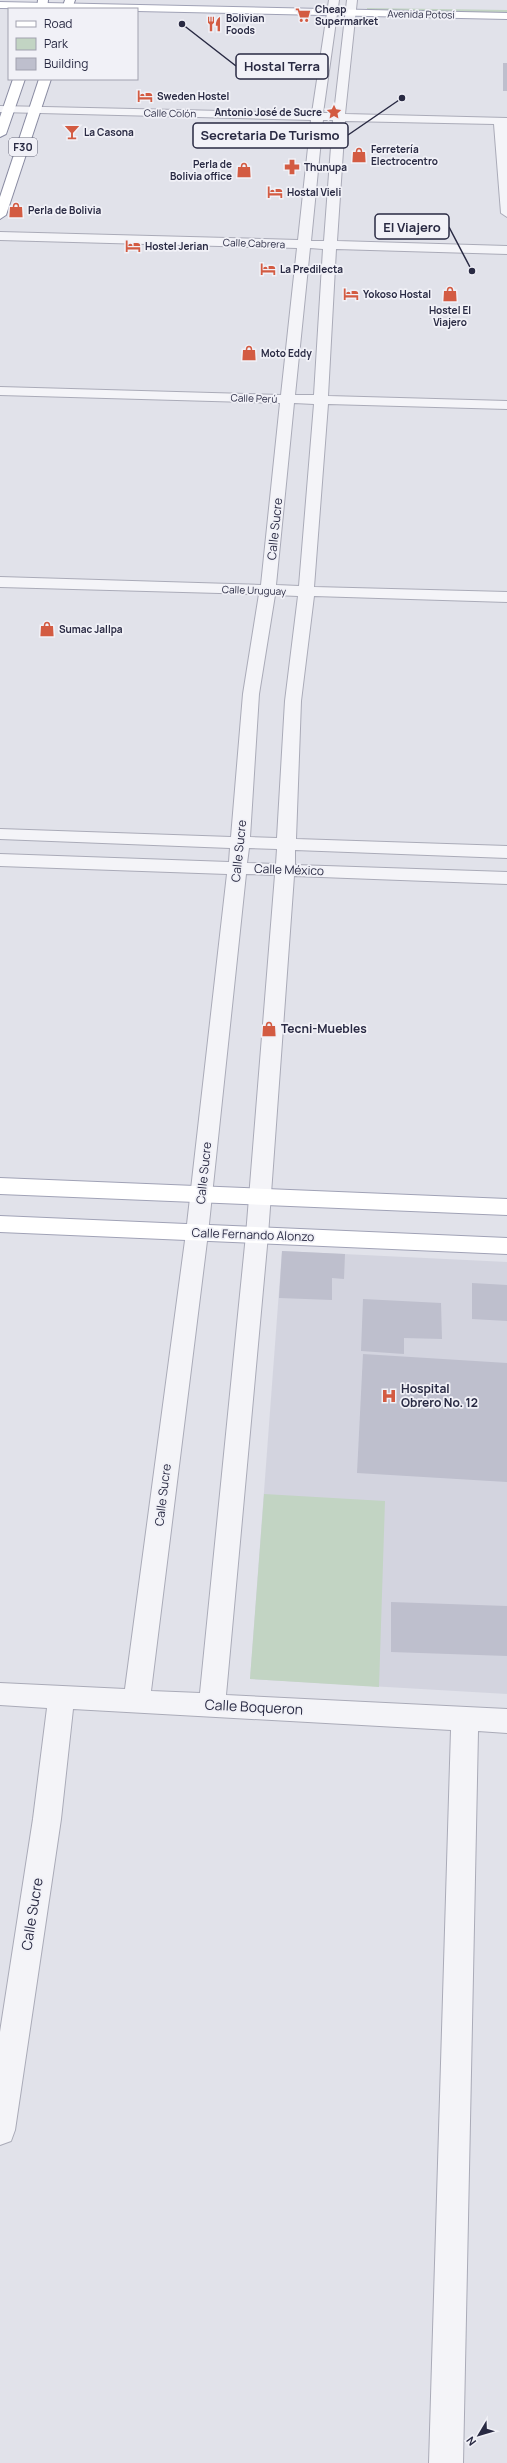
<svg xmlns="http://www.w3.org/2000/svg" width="507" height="2463" viewBox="0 0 507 2463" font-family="Manrope,sans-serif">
<rect width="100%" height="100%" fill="#e1e2ea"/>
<!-- built -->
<path fill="#d3d4df" d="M282,1251L507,1262V1694L250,1679Z"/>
<!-- green -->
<g fill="#c2d4c3">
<path d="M367,8L507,10V14L367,11Z"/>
<path d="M264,1494L385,1501L379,1687L250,1679Z"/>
</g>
<!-- building -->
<g fill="#bebfcd">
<rect x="503" y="63" width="4" height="28"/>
<path d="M282,1251L345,1254L344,1279L332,1278V1300L279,1298Z"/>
<path d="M472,1283L507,1285V1321L472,1319Z"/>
<path d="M363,1299L441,1303L442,1339L404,1338V1354L361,1351Z"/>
<path d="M363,1354L507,1363V1482L357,1473Z"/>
<path d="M391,1602L507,1606V1656L391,1652Z"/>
</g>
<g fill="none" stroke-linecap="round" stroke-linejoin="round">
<!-- minor casing -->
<g stroke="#aaabb8" stroke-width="2">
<path id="minor" d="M329,0H339L323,113H334L347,0H357L345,114L507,118V217L501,213L494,124L345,121L337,241L507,246V254L336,249L328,396L507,401V409L328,404L314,587L507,592V602L314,596L301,701L296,839L507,846V858L295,850V865L507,872V884L294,876L268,1235L226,1695L507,1709V1733L478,1731L463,2463H429L451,1730L73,1709L61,1819L15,2130L11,2141L0,2145V2032L33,1819L47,1708L0,1705V1683L125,1689L186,1233L227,874L0,866V854L229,862L230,848L0,839V829L231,837L243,694L259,594L0,587V577L261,585L280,403L0,395V387L281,395L297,248L0,240V232L298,240L311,120L0,112V106L312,113ZM323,120H333L324,241H311ZM310,248L323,249L314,395H295ZM294,403L314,404L299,586L276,585ZM275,595L298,596L285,701L277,838L250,837L259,694ZM249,848L277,849L276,864L247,863ZM246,874L275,875L246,1235L200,1693L151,1691L208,1233Z"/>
</g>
<!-- major casing -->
<g stroke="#a0a2b6" stroke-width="2">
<g id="major">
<path d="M0,2L507,13V19L137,11V9L0,8Z"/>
<path d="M0,1178L507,1199V1215L0,1194Z"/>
<path d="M0,1216L507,1238V1254L0,1232Z"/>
</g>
</g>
<!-- highway casing -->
<g stroke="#888aa1" stroke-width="2">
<g id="highway">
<path d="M38,0H48L47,9H37Z"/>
<path d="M65,0H75L72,9H62Z"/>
<path d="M13,79H25L6,134L0,137V117Z"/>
<path d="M39,79H51L6,215L0,219V197Z"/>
</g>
</g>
<!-- minor -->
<use href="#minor" fill="#f4f4f8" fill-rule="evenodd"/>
<!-- major -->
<use href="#major" fill="#fff" fill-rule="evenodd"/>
<!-- highway -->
<use href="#highway" fill="#fff" fill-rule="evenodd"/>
</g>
<!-- icons -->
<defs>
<g id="supermarket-bare" transform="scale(1.2)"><path d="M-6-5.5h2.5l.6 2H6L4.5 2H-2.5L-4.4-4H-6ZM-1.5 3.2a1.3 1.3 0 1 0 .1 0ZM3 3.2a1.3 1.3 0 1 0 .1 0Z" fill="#d35b42" stroke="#f1f1f7" stroke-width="2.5" paint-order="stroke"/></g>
<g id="restaurant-bare" transform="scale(1.2)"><path d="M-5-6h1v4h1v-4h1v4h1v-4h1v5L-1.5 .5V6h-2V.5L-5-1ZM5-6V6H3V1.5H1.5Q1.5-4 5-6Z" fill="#d35b42" stroke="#f1f1f7" stroke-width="2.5" paint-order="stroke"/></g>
<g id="hotel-bare" transform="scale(1.2)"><path d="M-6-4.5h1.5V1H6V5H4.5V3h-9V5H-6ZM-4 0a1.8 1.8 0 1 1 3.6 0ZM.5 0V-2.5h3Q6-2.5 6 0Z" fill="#d35b42" stroke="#f1f1f7" stroke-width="2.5" paint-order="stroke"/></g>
<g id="sight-bare" transform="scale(1.2)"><path d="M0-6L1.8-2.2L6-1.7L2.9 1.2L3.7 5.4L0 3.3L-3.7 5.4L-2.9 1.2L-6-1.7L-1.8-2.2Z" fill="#d35b42" stroke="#f1f1f7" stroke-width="2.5" paint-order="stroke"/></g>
<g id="bar-bare" transform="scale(1.2)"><path d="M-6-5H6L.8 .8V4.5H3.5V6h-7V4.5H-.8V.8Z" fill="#d35b42" stroke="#f1f1f7" stroke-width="2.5" paint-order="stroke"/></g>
<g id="shop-bare" transform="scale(1.2)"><path d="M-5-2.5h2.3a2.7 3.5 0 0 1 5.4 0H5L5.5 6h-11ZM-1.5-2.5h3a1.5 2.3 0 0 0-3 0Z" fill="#d35b42" stroke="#f1f1f7" stroke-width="2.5" paint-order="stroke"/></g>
<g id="pharmacy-bare" transform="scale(1.2)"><path d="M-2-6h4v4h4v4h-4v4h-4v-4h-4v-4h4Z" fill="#d35b42" stroke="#f1f1f7" stroke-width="2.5" paint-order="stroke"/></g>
<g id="hospital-bare" transform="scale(1.2)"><path d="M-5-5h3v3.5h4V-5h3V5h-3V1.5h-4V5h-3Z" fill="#d35b42" stroke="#f1f1f7" stroke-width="2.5" paint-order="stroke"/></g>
</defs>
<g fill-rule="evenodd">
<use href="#supermarket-bare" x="303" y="15"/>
<use href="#restaurant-bare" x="214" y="24"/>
<use href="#hotel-bare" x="145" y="96"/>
<use href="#sight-bare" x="334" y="112"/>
<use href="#bar-bare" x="72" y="132"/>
<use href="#shop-bare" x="359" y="155"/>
<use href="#pharmacy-bare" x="292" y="167"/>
<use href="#shop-bare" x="244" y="170"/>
<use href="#hotel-bare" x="275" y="192"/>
<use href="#shop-bare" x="16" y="210"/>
<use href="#hotel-bare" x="133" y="246"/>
<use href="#hotel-bare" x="268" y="269"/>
<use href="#hotel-bare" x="351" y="294"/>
<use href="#shop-bare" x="450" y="294"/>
<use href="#shop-bare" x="249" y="353"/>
<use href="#shop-bare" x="47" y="629"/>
<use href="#shop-bare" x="269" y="1029"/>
<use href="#hospital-bare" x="389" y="1396"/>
</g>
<g text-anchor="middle" stroke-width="3.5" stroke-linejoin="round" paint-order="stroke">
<!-- far-poi labels -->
<g font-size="10" font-weight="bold" fill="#292a43" stroke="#f1f1f7" text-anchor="start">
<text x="315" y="13">Cheap<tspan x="315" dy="12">Supermarket</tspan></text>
<text x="226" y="22">Bolivian<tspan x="226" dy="12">Foods</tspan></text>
<text x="157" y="100">Sweden Hostel</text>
<text x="322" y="116" text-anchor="end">Antonio José de Sucre</text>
<text x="84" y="136">La Casona</text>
<text x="371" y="153">Ferretería<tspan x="371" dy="12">Electrocentro</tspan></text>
<text x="232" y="168" text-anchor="end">Perla de<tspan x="232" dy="12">Bolivia office</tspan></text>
<text x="304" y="171">Thunupa</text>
<text x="287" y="196">Hostal Vieli</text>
<text x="28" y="214">Perla de Bolivia</text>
<text x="145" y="250">Hostel Jerian</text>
<text x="280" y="273">La Predilecta</text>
<text x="363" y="298">Yokoso Hostal</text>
<text x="450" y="314" text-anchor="middle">Hostel El<tspan x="450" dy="12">Viajero</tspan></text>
<text x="261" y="357">Moto Eddy</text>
<text x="59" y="633">Sumac Jallpa</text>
</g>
<!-- far-street labels -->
<g font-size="10" fill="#292a43" stroke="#f1f1f7">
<text transform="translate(421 14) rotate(1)" y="4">Avenida Potosí</text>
<text transform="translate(170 113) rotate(1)" y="4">Calle Colón</text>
<text transform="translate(254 243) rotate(2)" y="4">Calle Cabrera</text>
<text transform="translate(254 398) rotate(2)" y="4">Calle Perú</text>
<text transform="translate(254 590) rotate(2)" y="4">Calle Uruguay</text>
</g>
<!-- shield labels -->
<rect fill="#f1f1f7" stroke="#656679" stroke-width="1" x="9" y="138" width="28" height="18" rx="3"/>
<g font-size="11" font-weight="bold" fill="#292a43">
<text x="23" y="151">F30</text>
</g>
<!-- street labels -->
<g font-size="12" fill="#292a43" stroke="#f1f1f7">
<text transform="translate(275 529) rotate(-84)" y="4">Calle Sucre</text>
<text transform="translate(239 851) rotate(-84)" y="4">Calle Sucre</text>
<text transform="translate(289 870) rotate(2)" y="4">Calle México</text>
<text transform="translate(204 1173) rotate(-84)" y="4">Calle Sucre</text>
<text transform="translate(253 1235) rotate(2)" y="4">Calle Fernando Alonzo</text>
<text transform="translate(163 1495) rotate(-83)" y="4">Calle Sucre</text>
</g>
<!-- poi labels -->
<g font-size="12" font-weight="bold" fill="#292a43" stroke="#f1f1f7" text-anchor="start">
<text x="281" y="1033">Tecni-Muebles</text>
<text x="401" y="1393">Hospital<tspan x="401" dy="14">Obrero No. 12</tspan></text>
</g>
<!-- near-street labels -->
<g font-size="14" fill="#292a43" stroke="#f1f1f7">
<text transform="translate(254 1707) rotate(3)" y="5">Calle Boqueron</text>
<text transform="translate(32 1914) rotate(-81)" y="5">Calle Sucre</text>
</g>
</g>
<!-- callouts -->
<path fill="none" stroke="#292a43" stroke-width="1.5" d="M182 24L236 66M402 98L348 135M472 271L449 227"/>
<g fill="#292a43" stroke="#f1f1f7" stroke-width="1.5">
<circle cx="182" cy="24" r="4"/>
<circle cx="402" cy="98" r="4"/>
<circle cx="472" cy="271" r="4"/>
</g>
<g fill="#f1f1f7" stroke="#292a43" stroke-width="1.5">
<rect x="236" y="54" width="92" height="25" rx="4"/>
<rect x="193" y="123" width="155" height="25" rx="4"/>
<rect x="375" y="214" width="74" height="25" rx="4"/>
</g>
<g font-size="13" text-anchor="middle" font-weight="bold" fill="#292a43">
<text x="282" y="71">Hostal Terra</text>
<text x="270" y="140">Secretaria De Turismo</text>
<text x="412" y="232">El Viajero</text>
</g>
<!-- legend -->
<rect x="8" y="8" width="130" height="72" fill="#f1f1f7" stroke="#a1a1af"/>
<rect x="16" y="21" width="20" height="6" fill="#ffffff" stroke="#a1a1af"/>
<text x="44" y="28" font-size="12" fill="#292a43">Road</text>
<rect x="16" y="38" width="20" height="12" fill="#c2d4c3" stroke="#a1a1af"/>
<text x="44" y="48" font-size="12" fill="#292a43">Park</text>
<rect x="16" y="58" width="20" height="12" fill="#bebfcd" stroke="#a1a1af"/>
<text x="44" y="68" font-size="12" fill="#292a43">Building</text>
<!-- north arrow -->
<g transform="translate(479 2435) rotate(232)" stroke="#f1f1f7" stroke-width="3" paint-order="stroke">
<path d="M0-3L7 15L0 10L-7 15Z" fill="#292a43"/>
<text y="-6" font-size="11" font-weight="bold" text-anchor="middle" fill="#292a43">N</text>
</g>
</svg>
